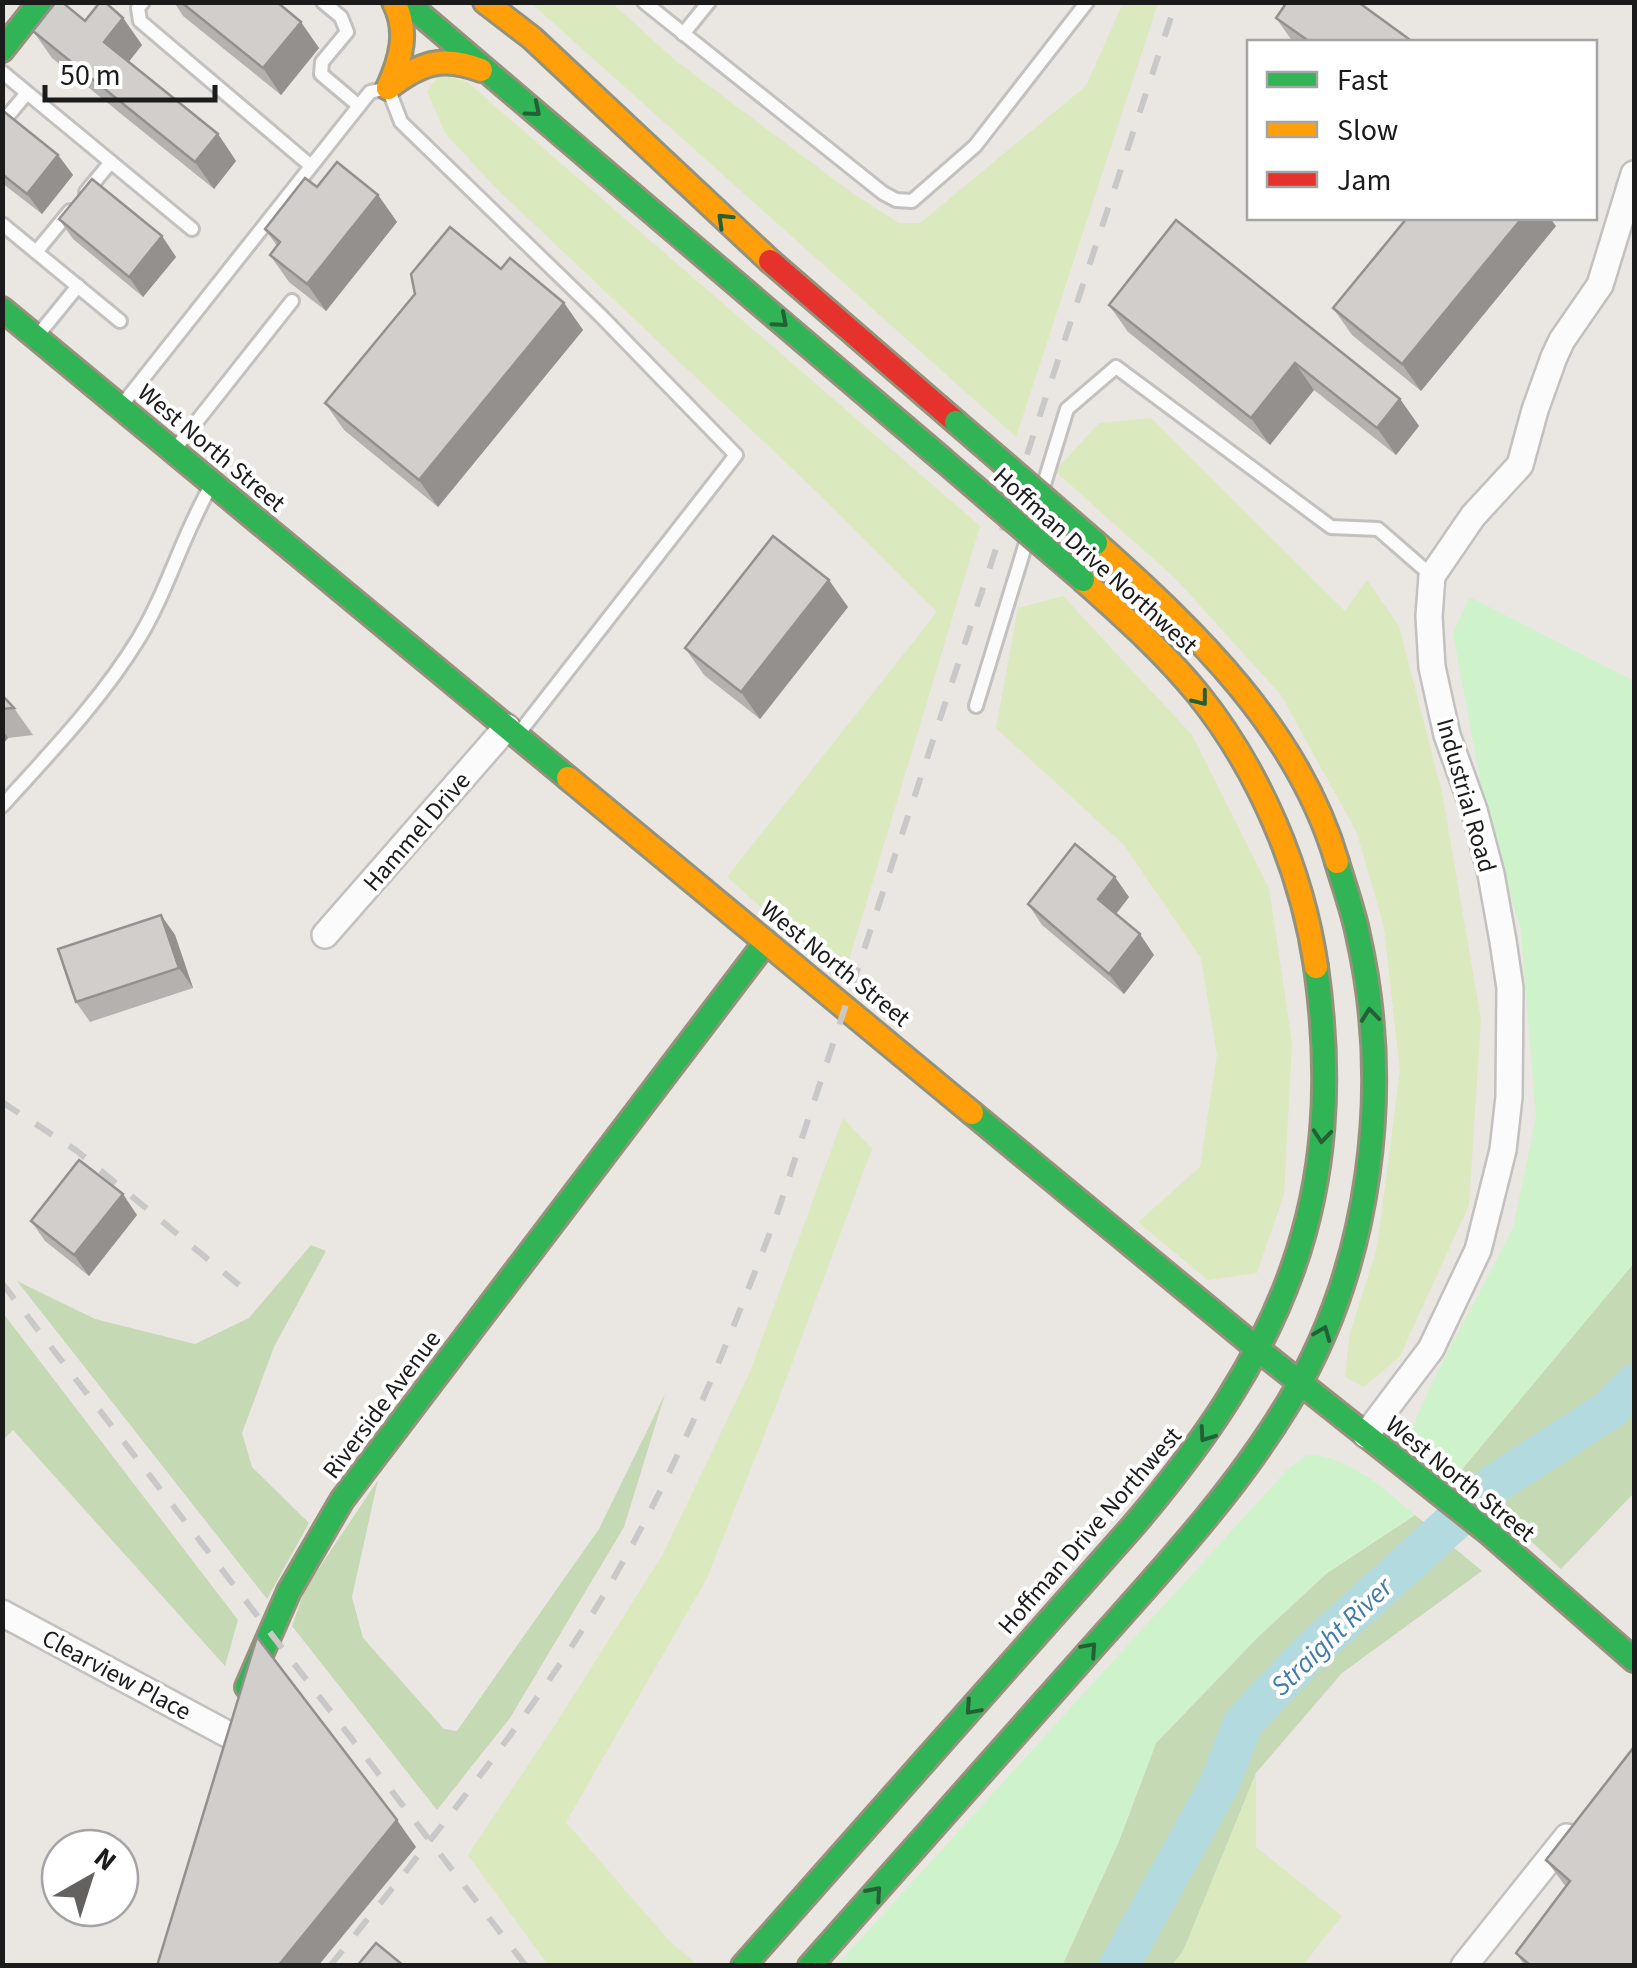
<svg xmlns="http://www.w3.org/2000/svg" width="1637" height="1968" viewBox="0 0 1637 1968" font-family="'Source Sans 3',sans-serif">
<rect width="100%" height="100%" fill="#eae6e2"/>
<!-- grass -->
<g fill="#dae9be">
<path d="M531,3H612L676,61L852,193L899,223H920L1086,86L1123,3H1158L1016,437Z"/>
<path d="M440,74L467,82L980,526L843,980L727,877L937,612L819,494L496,188L445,133L427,91Z"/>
<path d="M1151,418L1345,611L1367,580L1399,626L1442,793L1481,1019L1469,1205L1400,1356L1364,1387L1345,1377L1350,1333L1377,1248L1400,1071L1384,927L1357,833L1281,695L1176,579L1055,471L1099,423Z"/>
<path d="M1063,596L1192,735L1269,888L1292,1043L1284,1194L1257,1273L1208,1280L1138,1222L1200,1167L1217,1055L1201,958L1124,845L996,728L1018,608Z"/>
<path d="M843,1118L872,1149L777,1403L706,1580L566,1822L671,1943L698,1965H548L468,1855L555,1725L663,1554L750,1372Z"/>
<path d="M1256,1774V1847L1342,1916L1303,1965L1172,1966L1183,1950Z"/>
</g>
<!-- forest -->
<g fill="#c6d9b5">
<path d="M311,1245L326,1251L274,1347L242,1433L252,1467L309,1523L267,1599L17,1281L95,1319L195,1344L249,1318Z"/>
<path d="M1634,1263V1493L1561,1569L1458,1474Z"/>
<path d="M3,1313L238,1620L225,1666L13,1430L3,1440Z"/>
<path d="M665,1394L624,1527L510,1718L437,1810L292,1626L305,1589L378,1480L352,1597L363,1638L444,1729L457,1731L599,1529Z"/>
<path d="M1415,1515L1482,1571L1342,1673L1256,1773L1183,1951L1172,1965L1062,1966L1119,1841L1156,1743L1258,1637L1327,1573Z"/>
</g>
<!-- park -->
<g fill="#cef2ca">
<path d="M1470,597L1634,681V1263L1458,1474L1420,1447L1410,1432L1436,1375L1513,1228L1536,1118L1521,931L1486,812L1453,633Z"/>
<path d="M1307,1455C1347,1454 1385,1490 1415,1515L1327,1573L1258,1637L1156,1743L1119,1841L1062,1965H837L1287,1470Z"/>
</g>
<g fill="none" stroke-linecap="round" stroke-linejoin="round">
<!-- river -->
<path stroke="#b3dadf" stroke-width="40" d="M1119,1966L1220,1783L1243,1723L1307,1655L1497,1482L1609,1410L1634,1384"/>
<!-- lane casing -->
<g stroke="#c2c1bf" stroke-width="18">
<g id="lane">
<path d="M143,2L138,8L140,21L311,166"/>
<path d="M323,2L341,17L347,32L322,62L321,74L359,106"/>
<path d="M644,2L883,193L896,200L912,201L975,146L1087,2"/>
<path d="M683,34L709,2"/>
<path d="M2,72L192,229"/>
<path d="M2,123L27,93"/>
<path d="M86,192L111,162"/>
<path d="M2,224L120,321"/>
<path d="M36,252L70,211"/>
<path d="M38,335L78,286"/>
<path d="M122,405L370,92L388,88L401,122L600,315L736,455L519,733"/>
<path d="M175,449L292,301"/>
<path d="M976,706L1067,409L1116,367L1331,527L1378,529L1432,576"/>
<path d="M2,806C50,753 102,699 139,638C168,590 183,533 212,484"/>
</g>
</g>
<!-- street casing -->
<g stroke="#c2c1bf" stroke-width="30">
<g id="street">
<path d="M325,935L507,727"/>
<path d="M1366,1435L1431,1349L1478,1250L1503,1150L1509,1097L1510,988L1503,941L1491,874L1474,810L1447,735L1432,667L1429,616L1432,576L1473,516L1520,465L1535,410L1554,357L1562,340L1600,285L1634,174"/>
<path d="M2,1613L231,1736"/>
<path d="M1464,1966L1567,1837"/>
</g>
</g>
<!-- fast casing -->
<g stroke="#94927a" stroke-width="28">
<g id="fast">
<path d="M406,2L942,459"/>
<path d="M2,50L40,2"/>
<path d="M2,309L568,778"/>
<path d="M972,1113L1260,1351L1488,1532L1634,1660"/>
<path d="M247,1687L289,1591L342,1500L766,942"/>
<path d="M743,1966L1133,1526C1282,1351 1349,1200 1316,967"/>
<path d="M810,1966C902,1862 994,1759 1086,1655C1158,1574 1233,1495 1289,1402C1371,1266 1393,1089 1358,935C1353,910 1344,886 1337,862"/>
</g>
</g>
<!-- slow casing -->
<g stroke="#94927a" stroke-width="28">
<g id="slow">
<path d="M485,2L532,38L770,261"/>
<path d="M388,88C420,63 442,55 481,70"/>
<path d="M388,88C401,59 409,31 394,2"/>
<path d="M1096,543C1195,631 1299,731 1337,862"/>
<path d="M1083,580C1123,616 1164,652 1198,694C1259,770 1302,870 1316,967"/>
<path d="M568,778L972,1113"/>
</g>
</g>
<!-- jam casing -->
<g stroke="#94927a" stroke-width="28">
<path id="jam" d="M770,261L956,422"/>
</g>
<!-- lane -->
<use href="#lane" stroke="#fcfbfb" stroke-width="12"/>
<!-- street -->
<use href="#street" stroke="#fcfbfb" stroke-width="25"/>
<!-- fast -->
<use href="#fast" stroke="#30b455" stroke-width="22"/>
<!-- slow -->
<use href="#slow" stroke="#ff9f0a" stroke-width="22"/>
<!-- jam -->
<use href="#jam" stroke="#e5322d" stroke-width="22"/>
<!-- rail -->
<g stroke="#c9c8c8" stroke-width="6" stroke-dasharray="20 20" stroke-linecap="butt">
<path d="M2,1102L77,1151L239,1285"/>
<path d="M2,1283L526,1966"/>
<path d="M330,1966C417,1857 506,1749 581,1632C664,1502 723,1358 777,1214L1176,2"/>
</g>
<!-- fast-bridge casing -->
<g stroke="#94927a" stroke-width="28" stroke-linecap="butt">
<g id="fast-bridge">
<path d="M956,422L1096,543"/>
<path d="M942,459L1083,580"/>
</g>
</g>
<!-- fast-bridge -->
<use href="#fast-bridge" stroke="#30b455" stroke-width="22"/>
</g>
<!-- wall -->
<g fill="#b5b1af">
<path d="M174,2H277L319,48L281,95L183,16Z"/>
<path d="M123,18L142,45L128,62L218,134L236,161L214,189L52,58L33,31L85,21Z"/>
<path d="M1276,18L1413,42H1293Z"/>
<path d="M2,110L58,155L73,175L42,214L2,183Z"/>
<path d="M378,195L397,222L326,311L289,282L270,255L277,246L265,229Z"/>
<path d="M59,219L162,236L176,257L143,297L73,239Z"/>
<path d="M1176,220L1400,399L1419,426L1396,455L1314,390L1270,445L1128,332L1109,305Z"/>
<path d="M1556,226L1421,391L1352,335L1333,308Z"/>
<path d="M501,269L564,303L583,330L438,507L344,430L325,403Z"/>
<path d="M848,607L760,719L704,675L685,648Z"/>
<path d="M2,695L14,708L33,735L8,738L2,745Z"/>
<path d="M1129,897L1116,914L1154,955L1124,994L1042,925L1028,904Z"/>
<path d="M161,915L175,935L193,988L90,1022L76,1002Z"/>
<path d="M137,1215L89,1276L45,1241L31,1221Z"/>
<path d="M1634,1747V1966H1525L1516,1953L1566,1887L1546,1860Z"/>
</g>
<!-- shaded-wall -->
<g fill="#93908e">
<path d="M123,18L142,45L123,69L104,42Z"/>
<path d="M301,22L319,48L281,95L263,68Z"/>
<path d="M218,134L236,161L214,189L195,162Z"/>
<path d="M58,155L73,175L42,214L27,194Z"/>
<path d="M378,195L397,222L326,311L307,284Z"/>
<path d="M1522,218H1550L1556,226L1421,391L1402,364Z"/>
<path d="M162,236L176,257L143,297L129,277Z"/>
<path d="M564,303L583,330L438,507L419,480Z"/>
<path d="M1295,363L1314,390L1270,445L1251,418Z"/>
<path d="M1400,399L1419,426L1396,455L1377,428Z"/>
<path d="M829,580L848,607L760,719L741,692Z"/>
<path d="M2,729L8,738L2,745Z"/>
<path d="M1115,877L1129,897L1112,919L1098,899Z"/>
<path d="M161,915L175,935L193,988L179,968Z"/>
<path d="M1140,934L1154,955L1124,994L1109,974Z"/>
<path d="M123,1194L137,1215L89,1276L74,1255Z"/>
<path d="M397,1820L416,1847L318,1966H278Z"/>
</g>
<!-- building -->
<g fill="#d2cecb" stroke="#93908e" stroke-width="2.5">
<path d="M56,2H62L85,21L100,2H105L123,18L104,42L218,134L195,162L33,31Z"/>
<path d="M181,2H277L301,22L263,68Z"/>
<path d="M1287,2H1358L1413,42H1310L1276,18Z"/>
<path d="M2,110L58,155L27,194L2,174Z"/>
<path d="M337,162L378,195L307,284L270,255L280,242L265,229L305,178L317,187Z"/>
<path d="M92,179L162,236L129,277L59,219Z"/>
<path d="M1407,218H1522L1402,364L1333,308Z"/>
<path d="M1176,220L1400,399L1377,428L1295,363L1251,418L1109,305Z"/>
<path d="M450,227L501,269L510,258L564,303L419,480L325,403L415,294L411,274Z"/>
<path d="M773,536L829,580L741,692L685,648Z"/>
<path d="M2,695L14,708L2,709Z"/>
<path d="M1075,844L1115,877L1098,899L1140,934L1109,974L1028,904Z"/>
<path d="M161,915L179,968L76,1002L58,949Z"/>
<path d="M79,1160L123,1194L74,1255L31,1221Z"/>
<path d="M257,1637L397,1820L278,1966H157Z"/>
<path d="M1634,1747V1966H1531L1516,1953L1570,1881L1546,1860Z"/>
<path d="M376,1943L404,1966H357Z"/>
</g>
<!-- one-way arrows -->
<defs><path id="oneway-chevron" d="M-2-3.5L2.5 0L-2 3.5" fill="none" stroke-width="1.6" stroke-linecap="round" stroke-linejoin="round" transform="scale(2.5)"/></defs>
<g stroke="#246035">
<use href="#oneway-chevron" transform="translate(534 110) rotate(40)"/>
<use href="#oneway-chevron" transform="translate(724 220) rotate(-136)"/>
<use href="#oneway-chevron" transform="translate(781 321) rotate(41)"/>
<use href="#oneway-chevron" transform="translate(1201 699) rotate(52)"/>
<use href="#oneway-chevron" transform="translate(1370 1015) rotate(-96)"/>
<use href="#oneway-chevron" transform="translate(1322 1136) rotate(95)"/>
<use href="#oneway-chevron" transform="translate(1323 1333) rotate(-68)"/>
<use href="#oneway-chevron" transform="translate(1206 1435) rotate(125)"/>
<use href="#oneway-chevron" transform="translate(1090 1649) rotate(-48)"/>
<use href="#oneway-chevron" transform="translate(972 1708) rotate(132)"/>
<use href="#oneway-chevron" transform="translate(875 1893) rotate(-49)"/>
</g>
<g text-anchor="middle" stroke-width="8" stroke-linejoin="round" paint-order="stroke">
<!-- street labels -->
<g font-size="25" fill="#1b1b1b" stroke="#fff">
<text transform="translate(212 447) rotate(40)" y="9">West North Street</text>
<text transform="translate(1096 560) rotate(42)" y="9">Hoffman Drive Northwest</text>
<text transform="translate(1467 795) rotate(74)" y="9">Industrial Road</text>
<text transform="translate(416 831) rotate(-49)" y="9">Hammel Drive</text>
<text transform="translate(836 963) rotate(39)" y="9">West North Street</text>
<text transform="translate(381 1404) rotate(-53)" y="9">Riverside Avenue</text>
<text transform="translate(1461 1478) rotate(39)" y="9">West North Street</text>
<text transform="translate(1089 1530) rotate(-49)" y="9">Hoffman Drive Northwest</text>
<text transform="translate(117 1674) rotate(28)" y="9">Clearview Place</text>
</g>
<!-- water labels -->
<g font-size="28" font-style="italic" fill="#407ca6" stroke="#fff">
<text transform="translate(1331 1636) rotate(-44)" y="10">Straight River</text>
</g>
</g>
<!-- border -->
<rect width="1637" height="1968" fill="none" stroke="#1b1b1b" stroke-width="10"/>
<!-- legend -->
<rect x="1247" y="40" width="350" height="180" fill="#ffffff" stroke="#a4a4a4" stroke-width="2.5"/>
<rect x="1267" y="72" width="50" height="15" fill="#30b455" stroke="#a4a4a4" stroke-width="2.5"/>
<text x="1337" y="90" font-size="30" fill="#1b1b1b">Fast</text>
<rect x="1267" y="122" width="50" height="15" fill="#ff9f0a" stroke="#a4a4a4" stroke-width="2.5"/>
<text x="1337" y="140" font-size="30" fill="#1b1b1b">Slow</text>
<rect x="1267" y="172" width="50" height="15" fill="#e5322d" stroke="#a4a4a4" stroke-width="2.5"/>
<text x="1337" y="190" font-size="30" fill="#1b1b1b">Jam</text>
<!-- north arrow -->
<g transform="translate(90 1878) rotate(39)"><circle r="48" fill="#ffffff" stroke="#a4a4a4" stroke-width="2.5"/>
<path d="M0-8L18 38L0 25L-18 38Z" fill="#636261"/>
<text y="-15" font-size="28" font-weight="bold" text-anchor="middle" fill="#1b1b1b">N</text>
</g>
<!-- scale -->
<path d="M45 85v15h170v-15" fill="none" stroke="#1b1b1b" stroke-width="5"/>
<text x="60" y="85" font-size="30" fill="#1b1b1b" stroke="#ffffff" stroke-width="8" paint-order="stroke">50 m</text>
</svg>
